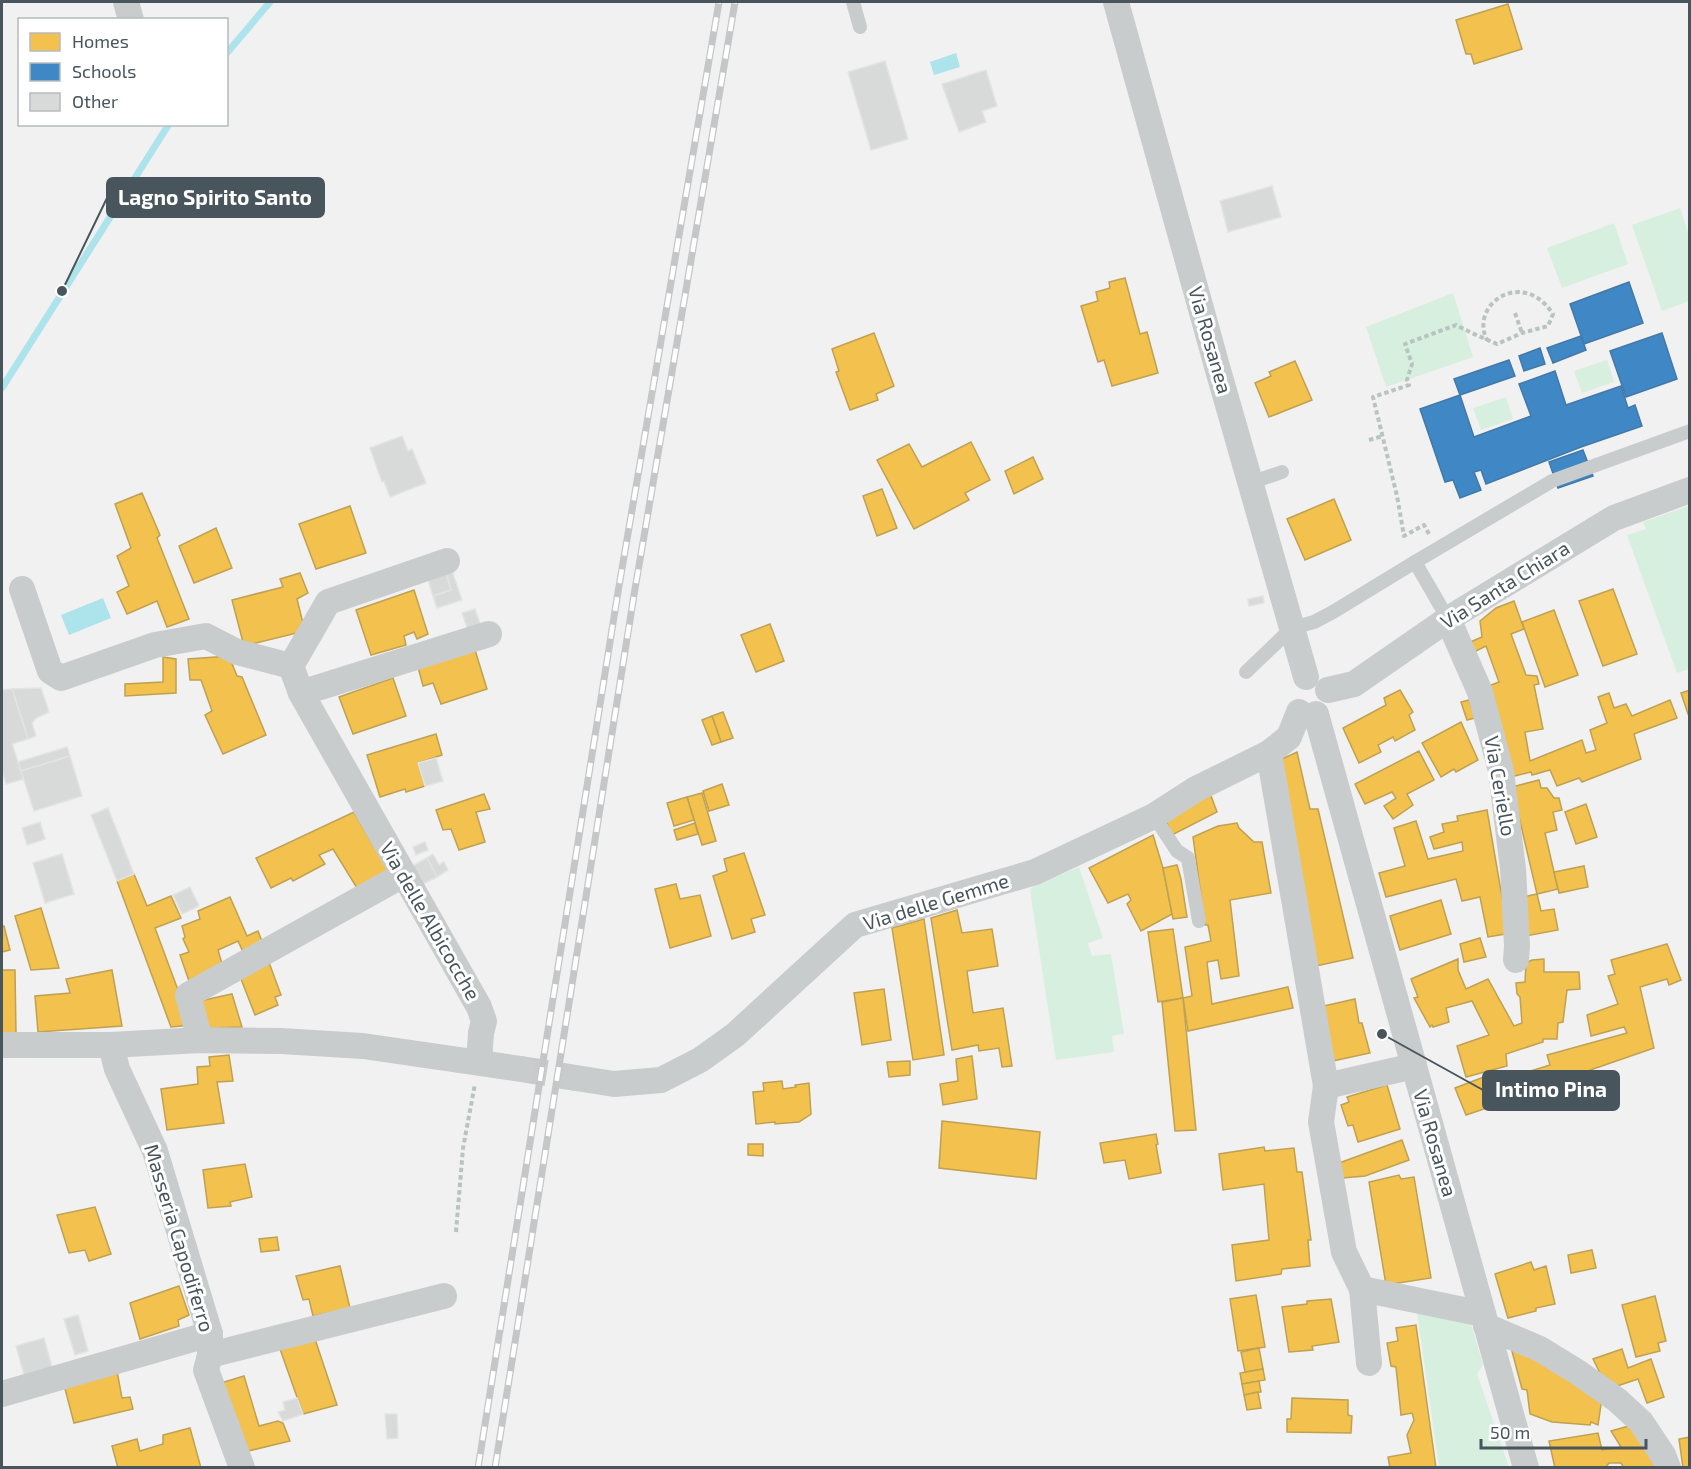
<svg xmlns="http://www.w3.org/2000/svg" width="1691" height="1469" viewBox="0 0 1691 1469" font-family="'Exo 2',sans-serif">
<rect width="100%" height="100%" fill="#f2f1f1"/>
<!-- green -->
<g fill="#d7efde">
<path d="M1680,208L1689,235V301L1662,311L1632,225Z"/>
<path d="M1614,223L1628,264L1562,288L1547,248Z"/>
<path d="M1453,293L1473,357L1386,387L1366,327Z"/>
<path d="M1607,360L1614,382L1582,393L1574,371Z"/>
<path d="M1506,397L1513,419L1481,430L1473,408Z"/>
<path d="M1689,506V669L1677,673L1627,535L1646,529L1643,522Z"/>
<path d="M1079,867L1103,938L1088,943L1092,956L1111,954L1124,1034L1112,1036L1114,1052L1056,1060L1030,891L1033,886Z"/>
<path d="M1416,1305L1469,1317L1483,1365L1477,1374L1509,1467H1439Z"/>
</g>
<!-- water -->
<g fill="#ade3eb">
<path d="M956,53L960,67L934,75L930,62Z"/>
<path d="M103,598L111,618L69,635L61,615Z"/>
</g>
<!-- homes -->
<g fill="#f2c14e" stroke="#bfa152" stroke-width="1.5">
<path d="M1508,4L1522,49L1474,64L1471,54H1466L1456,20Z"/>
<path d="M1125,278L1140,334L1147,332L1158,373L1112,386L1104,360L1098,362L1081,306L1098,301L1096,292L1110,288L1109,282Z"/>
<path d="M874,333L894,386L876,394L878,400L850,410L836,372L839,371L832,349Z"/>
<path d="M1295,361L1312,400L1269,417L1255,383L1271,376L1269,372Z"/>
<path d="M971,442L990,480L965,493L969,500L914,529L877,460L909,444L922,467Z"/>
<path d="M1033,457L1043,479L1014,494L1005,471Z"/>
<path d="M882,489L897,528L877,536L863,496Z"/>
<path d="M142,493L160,535L157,538L189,619L167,627L157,601L127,614L117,592L129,586L117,556L131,548L115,504Z"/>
<path d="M1334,499L1351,540L1305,560L1287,519Z"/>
<path d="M350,506L366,553L316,569L299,524Z"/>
<path d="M216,528L232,568L194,583L179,546Z"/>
<path d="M300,573L308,593L297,599L305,631L244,646L232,600L283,587L280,579Z"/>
<path d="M1613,589L1637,654L1603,666L1579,601Z"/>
<path d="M414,590L428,634L417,639L414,632L404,636L406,645L371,655L356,610Z"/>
<path d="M1514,601L1524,629L1511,634L1526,675L1537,676L1539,684L1534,685L1543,729L1525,732L1530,761L1582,740L1586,753L1596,750L1590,730L1607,723L1598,697L1609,693L1614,708L1626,704L1632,716L1670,700L1677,718L1634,734L1641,759L1582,782L1579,778L1557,786L1550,770L1532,775L1531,772L1510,777L1486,687L1499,682L1486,646L1472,653L1468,643L1482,637L1480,621L1496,608Z"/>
<path d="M1554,610L1578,675L1545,687L1522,622Z"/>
<path d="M770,624L784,661L756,672L741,635Z"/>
<path d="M475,650L487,689L441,704L433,683L423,686L418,667Z"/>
<path d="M229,656L237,676L242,677L266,735L223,754L205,715L212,711L201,680H190L188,659Z"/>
<path d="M163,657L176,659V693L125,696V684L163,682Z"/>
<path d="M393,678L406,716L353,734L339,697Z"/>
<path d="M1400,690L1413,712L1409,715L1415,730L1395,741L1393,737L1378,745L1381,752L1359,763L1343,728L1386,705L1384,698Z"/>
<path d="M1690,690V713L1688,714L1681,693Z"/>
<path d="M1469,700L1475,718L1467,720L1461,702Z"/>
<path d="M723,712L733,738L721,742L712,716Z"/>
<path d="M712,716L721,742L712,745L702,720Z"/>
<path d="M1461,722L1478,760L1456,772L1454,769L1441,777L1422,743Z"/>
<path d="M436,734L442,755L418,763L425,786L406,792L405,789L380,797L367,755Z"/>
<path d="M1419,751L1434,780L1407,794L1413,805L1393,819L1384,806L1396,798L1392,792L1365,804L1355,784Z"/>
<path d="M1297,752L1310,809H1318L1353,958L1311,967L1275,762Z"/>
<path d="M1539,780L1541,788H1547L1554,798H1559L1562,810L1553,812L1557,830L1545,833L1558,889L1537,894L1512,787Z"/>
<path d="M722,784L729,805L709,811L703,791Z"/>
<path d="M702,793L716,841L702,845L687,797Z"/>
<path d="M1210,793L1217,812L1172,835L1165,818Z"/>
<path d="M484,794L490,809L476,812L485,842L459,850L451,829L443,830L436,810Z"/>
<path d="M687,797L694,820L674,826L667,803Z"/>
<path d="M1586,804L1597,837L1576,844L1565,812Z"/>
<path d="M1487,810L1506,920L1505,934L1488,937L1480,897L1462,901L1456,879L1386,897L1379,873L1405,866L1394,828L1416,821L1428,859L1463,851L1462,842L1434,849L1430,837L1444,832L1442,824L1458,821L1457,816Z"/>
<path d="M354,812L389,872L360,893L333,849L319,855L325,864L293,881L291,878L271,888L256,858Z"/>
<path d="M695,823L698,834L677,840L674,830Z"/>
<path d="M1237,823L1239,828L1254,842H1262L1271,893L1230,900L1239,976L1221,979L1218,960L1207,962L1212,1004L1288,987L1293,1008L1188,1031L1183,998L1192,996L1185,947L1211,941L1208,925H1205L1193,837L1218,826Z"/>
<path d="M1153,835L1163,868L1172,914L1141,931L1127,904L1131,900L1128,894L1108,903L1089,868Z"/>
<path d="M744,853L765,915L751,919L755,932L732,939L713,876L727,871L724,859Z"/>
<path d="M1177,865L1181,879L1187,917L1173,919L1163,868Z"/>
<path d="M1584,866L1588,887L1559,893L1554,872Z"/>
<path d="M134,874L147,906L171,896L181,918L155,928L191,1025L171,1027L117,881Z"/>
<path d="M676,884L680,899L700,895L711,936L670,948L655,889Z"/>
<path d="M1537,894L1541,911L1554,909L1558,930L1526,936L1518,898Z"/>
<path d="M230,897L247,936L258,931L263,944L244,954L238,941L218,950L223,967L189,981L180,955L189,952L183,939L185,937L182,926L200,919L198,911Z"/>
<path d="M1441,900L1451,934L1400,950L1390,916Z"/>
<path d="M41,908L59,968L31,970L15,916Z"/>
<path d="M957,910L962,933L992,929L998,966L967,971L973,1013L1003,1008L1012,1066L1002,1067L999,1048L979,1051L978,1045L952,1050L931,918Z"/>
<path d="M924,919L944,1055L913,1060L892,928Z"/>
<path d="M2,926H4L10,950L2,952Z"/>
<path d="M1173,929L1183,998L1158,1002L1148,932Z"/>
<path d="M1480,938L1486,957L1464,962L1460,944Z"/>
<path d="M1667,944L1681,980L1669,985L1667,979L1640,987L1654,1048L1570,1077V1080L1466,1115L1455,1088L1497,1072L1502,1080L1550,1065L1547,1055L1627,1033L1624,1027L1591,1036L1587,1015L1618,1004L1608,976L1615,974L1611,960Z"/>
<path d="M267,957L281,995L275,997L278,1005L255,1015L241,979Z"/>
<path d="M1458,959V970L1466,989L1488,979L1514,1026L1522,1023L1520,997L1517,994L1516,983L1525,982L1526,963L1532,960L1544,959V972H1579L1580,989L1567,990L1563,1022L1558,1023L1557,1039H1543V1042L1506,1054L1507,1066L1466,1077L1457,1046L1489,1035L1472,1001L1446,1008L1449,1022L1433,1027L1432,1025L1430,1027L1414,998L1418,997L1411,979Z"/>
<path d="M2,970H15L16,1033H2Z"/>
<path d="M112,970L122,1026L38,1032L35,996L70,993L66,979Z"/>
<path d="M884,989L891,1040L862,1045L854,993Z"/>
<path d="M232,994L242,1027L212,1028L201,1026L195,1002Z"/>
<path d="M1183,998L1196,1130L1175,1131L1162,1002Z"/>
<path d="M1355,999L1359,1023H1362L1370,1053L1328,1062L1319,1007Z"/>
<path d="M229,1055L233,1081L217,1082L224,1123L167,1130L161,1089L198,1084L197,1067L210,1066L209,1057Z"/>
<path d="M972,1056L977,1099L943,1105L940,1084L958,1081L956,1059Z"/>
<path d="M910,1061V1075L889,1077L887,1062Z"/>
<path d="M782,1081L783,1089L796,1087L795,1085L809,1083L811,1114L799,1122L775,1124V1122L756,1124L753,1092L764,1091L763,1083Z"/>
<path d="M1387,1085L1400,1129L1358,1142L1353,1125L1348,1126L1341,1105L1349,1102L1347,1097Z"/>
<path d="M942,1121L1040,1132L1036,1179L939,1168Z"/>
<path d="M1156,1134L1158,1144L1156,1145L1161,1173L1129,1179L1125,1160L1104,1163L1100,1143Z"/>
<path d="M1402,1140L1409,1160L1365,1176L1343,1178L1339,1163Z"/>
<path d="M748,1144H763V1156L748,1155Z"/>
<path d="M1264,1147L1265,1151L1294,1148L1297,1172H1302L1311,1240H1308L1310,1266L1282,1269L1281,1274L1236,1281L1232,1245L1269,1240L1264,1184L1223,1190L1219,1154Z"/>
<path d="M245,1164L252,1197L230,1202L231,1206L208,1208L203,1170Z"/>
<path d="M1399,1175L1401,1179L1414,1177L1431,1278L1386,1285L1369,1182Z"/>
<path d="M95,1207L111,1254L89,1261L85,1250L69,1253L57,1215Z"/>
<path d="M277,1237L279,1250L261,1252L259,1239Z"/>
<path d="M1592,1250L1596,1268L1571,1273L1568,1255Z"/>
<path d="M1531,1262L1534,1270L1546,1266L1555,1304L1536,1308V1311L1508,1318L1495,1274Z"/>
<path d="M340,1266L350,1308L313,1316L309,1299L303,1300L296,1276Z"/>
<path d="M179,1286L189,1315L178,1320L179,1326L140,1339L130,1303Z"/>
<path d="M1256,1295L1265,1347L1238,1351L1230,1299Z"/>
<path d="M1655,1296L1666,1341L1658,1343L1660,1351L1636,1357L1622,1305Z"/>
<path d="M1331,1299L1339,1342L1312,1346L1313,1350L1289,1352L1282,1307L1307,1304V1301Z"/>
<path d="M1416,1325L1436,1468H1390L1388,1457L1411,1453L1407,1435L1414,1420L1412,1413L1401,1415L1396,1367L1391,1366L1387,1343L1398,1341L1396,1328Z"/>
<path d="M315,1339L337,1405L303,1414L280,1349Z"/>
<path d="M1509,1340L1602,1398L1598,1425L1591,1422L1590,1425L1552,1422L1530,1414L1527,1390L1522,1389Z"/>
<path d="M1259,1348L1263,1369L1245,1372L1241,1352Z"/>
<path d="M1622,1349L1628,1368L1651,1359L1664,1397L1647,1403L1638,1379L1608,1389L1593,1359Z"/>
<path d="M1263,1369L1265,1380L1242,1384L1240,1373Z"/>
<path d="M117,1371L122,1398L130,1397L133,1409L74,1423L64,1385Z"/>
<path d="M244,1376L259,1426L278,1421L283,1423L290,1441L244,1452L221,1383Z"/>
<path d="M1259,1381L1261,1392L1244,1395L1242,1384Z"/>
<path d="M1258,1392L1261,1408L1247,1410L1244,1395Z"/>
<path d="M1292,1398L1348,1400V1415L1352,1416L1351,1433L1287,1432V1419H1291Z"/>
<path d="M1636,1424L1659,1468H1624L1621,1463H1609L1606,1467L1599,1468H1555L1549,1441L1598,1433L1602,1450L1621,1447L1611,1431Z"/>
<path d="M190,1428L201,1468H118L112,1446L137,1439L140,1451L163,1444V1435Z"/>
<path d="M1690,1437V1468H1683L1679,1439Z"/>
</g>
<!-- schools -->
<g fill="#3f88c5" stroke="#4279a6" stroke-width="1.5">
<path d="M1629,282L1643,323L1584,344L1570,304Z"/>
<path d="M1662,333L1677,379L1626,397L1610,351Z"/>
<path d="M1581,336L1586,350L1553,363L1547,348Z"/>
<path d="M1540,348L1545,364L1524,371L1519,356Z"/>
<path d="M1509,360L1515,376L1460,395L1454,379Z"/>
<path d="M1555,371L1566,405L1621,386L1628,408L1635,405L1642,426L1581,447L1486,484L1481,470L1474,472L1481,490L1460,498L1453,480L1445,482L1420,409L1460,395L1474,437L1531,416L1519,384Z"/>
<path d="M1583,450L1593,476L1558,488L1549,462Z"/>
</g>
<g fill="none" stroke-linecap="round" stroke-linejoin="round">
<!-- stream -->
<g stroke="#ade3eb" stroke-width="7">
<path d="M226,54L270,2"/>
<path d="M2,388L169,124"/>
</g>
</g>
<!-- building -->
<g fill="#d8d9d9" stroke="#e3e3e4" stroke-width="1.5">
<path d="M885,61L908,139L871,150L848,72Z"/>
<path d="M986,70L997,106L982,111L986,122L959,132L942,84Z"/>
<path d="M1272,186L1281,217L1228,232L1220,201Z"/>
<path d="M402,436L408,451L412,449L426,483L390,497L384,481L382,482L370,448Z"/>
<path d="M451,568L462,600L437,608L433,596L451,590L445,570Z"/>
<path d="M445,570L451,590L433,596L427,576Z"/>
<path d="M1263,596L1264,603L1249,606L1248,599Z"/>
<path d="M475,609L482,629L469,633L462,613Z"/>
<path d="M41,688L49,712L36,718L32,723L36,736L28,739L12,689Z"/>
<path d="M12,689L28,739L12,744L24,779L6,784L2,770V690Z"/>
<path d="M67,747L70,756L21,771L18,762Z"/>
<path d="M70,756L82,796L34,811L21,771Z"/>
<path d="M436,758L443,781L425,786L418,763Z"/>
<path d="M108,808L134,874L117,881L91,815Z"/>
<path d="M40,822L45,839L27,845L22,828Z"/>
<path d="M425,842L428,850L416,855L413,847Z"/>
<path d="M62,854L74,894L45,903L33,863Z"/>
<path d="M433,854L439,865L444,862L448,870L437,877L427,858Z"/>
<path d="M427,858L437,877L417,887L408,868Z"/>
<path d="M190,887L199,906L182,914L173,895Z"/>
<path d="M78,1315L88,1351L75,1355L64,1319Z"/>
<path d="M44,1338L52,1367L24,1375L16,1346Z"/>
<path d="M297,1398L303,1414L283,1421L278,1412L285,1410L283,1402Z"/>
<path d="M385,1414H397L398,1438L387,1439Z"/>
</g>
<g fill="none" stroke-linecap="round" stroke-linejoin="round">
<!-- minor-tunnel -->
<path stroke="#c8cacc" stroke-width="26" stroke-dasharray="26 13" stroke-linecap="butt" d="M521,1069L576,1078"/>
<!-- path -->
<g stroke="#b8c4bf" stroke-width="4" stroke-dasharray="4.5 3" stroke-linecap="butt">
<path d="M1515,313L1522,333"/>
<path d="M1369,440L1383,436"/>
<path d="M1429,534L1424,525L1404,536L1397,496L1373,397L1409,385L1407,380L1412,364L1405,344L1456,325C1469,332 1483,338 1497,344L1522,333L1548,326L1553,314C1522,267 1469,305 1487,340"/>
<path d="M456,1232L463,1148L475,1084"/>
</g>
<!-- service -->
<g stroke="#c9cccd" stroke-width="14">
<path d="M853,2L860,27"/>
<path d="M1250,483L1282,472"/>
<path d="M1415,562L1552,481L1690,431"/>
<path d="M1246,672L1292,628L1314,622L1333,612L1415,562L1448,619"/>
<path d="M1154,816L1177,851L1188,858L1199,921"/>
</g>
<!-- minor -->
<g stroke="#c9cccd" stroke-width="26">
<path d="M126,2L131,20"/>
<path d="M1116,2L1218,370L1306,677"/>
<path d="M447,561L328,602L291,666L301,693L479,1007L484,1021L481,1033L479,1062"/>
<path d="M22,589L50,671L61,678L155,645L206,636L237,652L291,666"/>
<path d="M1448,619L1480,692L1501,771L1513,869L1517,946L1516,960"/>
<path d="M1328,690L1354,684L1448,619L1614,518L1690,490"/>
<path d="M301,693L489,634"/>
<path d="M1316,714L1526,1468"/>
<path d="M1269,753L1326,1086L1414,1066"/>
<path d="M200,1040L188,995L403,875"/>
<path d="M2,1045H111L200,1040L281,1041L363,1046L521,1069"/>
<path d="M111,1045L117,1069L155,1151L210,1334V1355L206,1370L242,1468"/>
<path d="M576,1078L614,1084L661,1080L700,1060L735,1035L855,925L1035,872L1154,816L1196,789L1269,753L1289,737L1299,712"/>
<path d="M1326,1086L1321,1122L1344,1252L1362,1289L1483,1314"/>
<path d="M1362,1289L1369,1363"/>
<path d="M1486,1326L1540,1349L1579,1373L1617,1400L1641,1422L1663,1455L1668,1468"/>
<path d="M210,1355L444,1296"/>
<path d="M2,1394L210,1334"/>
</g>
<!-- rail casing -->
<g stroke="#c5c6c8" stroke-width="7">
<g id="rail">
<path d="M478,1468L618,592L719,2"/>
<path d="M495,1468L634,595L735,2"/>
</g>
</g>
<!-- rail -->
<use href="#rail" stroke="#fff" stroke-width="4.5" stroke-dasharray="14" stroke-linecap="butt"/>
</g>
<g text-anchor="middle" stroke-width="6" stroke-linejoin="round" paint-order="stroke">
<!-- street labels -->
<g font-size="20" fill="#49555d" stroke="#fff">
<text transform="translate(1210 340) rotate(74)" y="7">Via Rosanea</text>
<text transform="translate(1505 585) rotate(-32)" y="7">Via Santa Chiara</text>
<text transform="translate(1500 786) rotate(80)" y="7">Via Ceriello</text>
<text transform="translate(936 902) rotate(-17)" y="7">Via delle Gemme</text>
<text transform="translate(430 921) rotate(60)" y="7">Via delle Albicocche</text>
<text transform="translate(1435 1143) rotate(74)" y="7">Via Rosanea</text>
<text transform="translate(179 1238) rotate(73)" y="7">Masseria Capodiferro</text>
</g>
</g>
<!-- callouts -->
<path fill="none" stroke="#49555d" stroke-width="2" d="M62 291L107 198M1382 1034L1483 1090"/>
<g fill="#49555d" stroke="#fff" stroke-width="2">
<circle cx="62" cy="291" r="6"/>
<circle cx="1382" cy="1034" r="6"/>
</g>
<g fill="#49555d" stroke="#49555d" stroke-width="2">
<rect x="107" y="178" width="217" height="39" rx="6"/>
<rect x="1483" y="1071" width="136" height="39" rx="6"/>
</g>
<g font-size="21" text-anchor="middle" font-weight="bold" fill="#fff">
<text x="215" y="205">Lagno Spirito Santo</text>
<text x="1551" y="1097">Intimo Pina</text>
</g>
<!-- border -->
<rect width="1691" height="1469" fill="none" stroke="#49555d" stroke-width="6"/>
<!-- legend -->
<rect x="18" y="18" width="210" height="108" fill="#ffffff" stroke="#b6bbbe" stroke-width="1.5"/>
<rect x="30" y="33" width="30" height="18" fill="#f2c14e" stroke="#b6bbbe" stroke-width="1.5"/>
<text x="72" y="48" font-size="18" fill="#49555d">Homes</text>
<rect x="30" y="63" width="30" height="18" fill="#3f88c5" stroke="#b6bbbe" stroke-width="1.5"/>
<text x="72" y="78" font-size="18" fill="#49555d">Schools</text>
<rect x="30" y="93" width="30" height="18" fill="#d8d9d9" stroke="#b6bbbe" stroke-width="1.5"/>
<text x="72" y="108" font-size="18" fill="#49555d">Other</text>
<!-- scale -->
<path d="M1481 1439v9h165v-9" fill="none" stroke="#49555d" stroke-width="3"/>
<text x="1490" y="1439" font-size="18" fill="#49555d" stroke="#ffffff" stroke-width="4.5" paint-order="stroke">50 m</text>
</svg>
